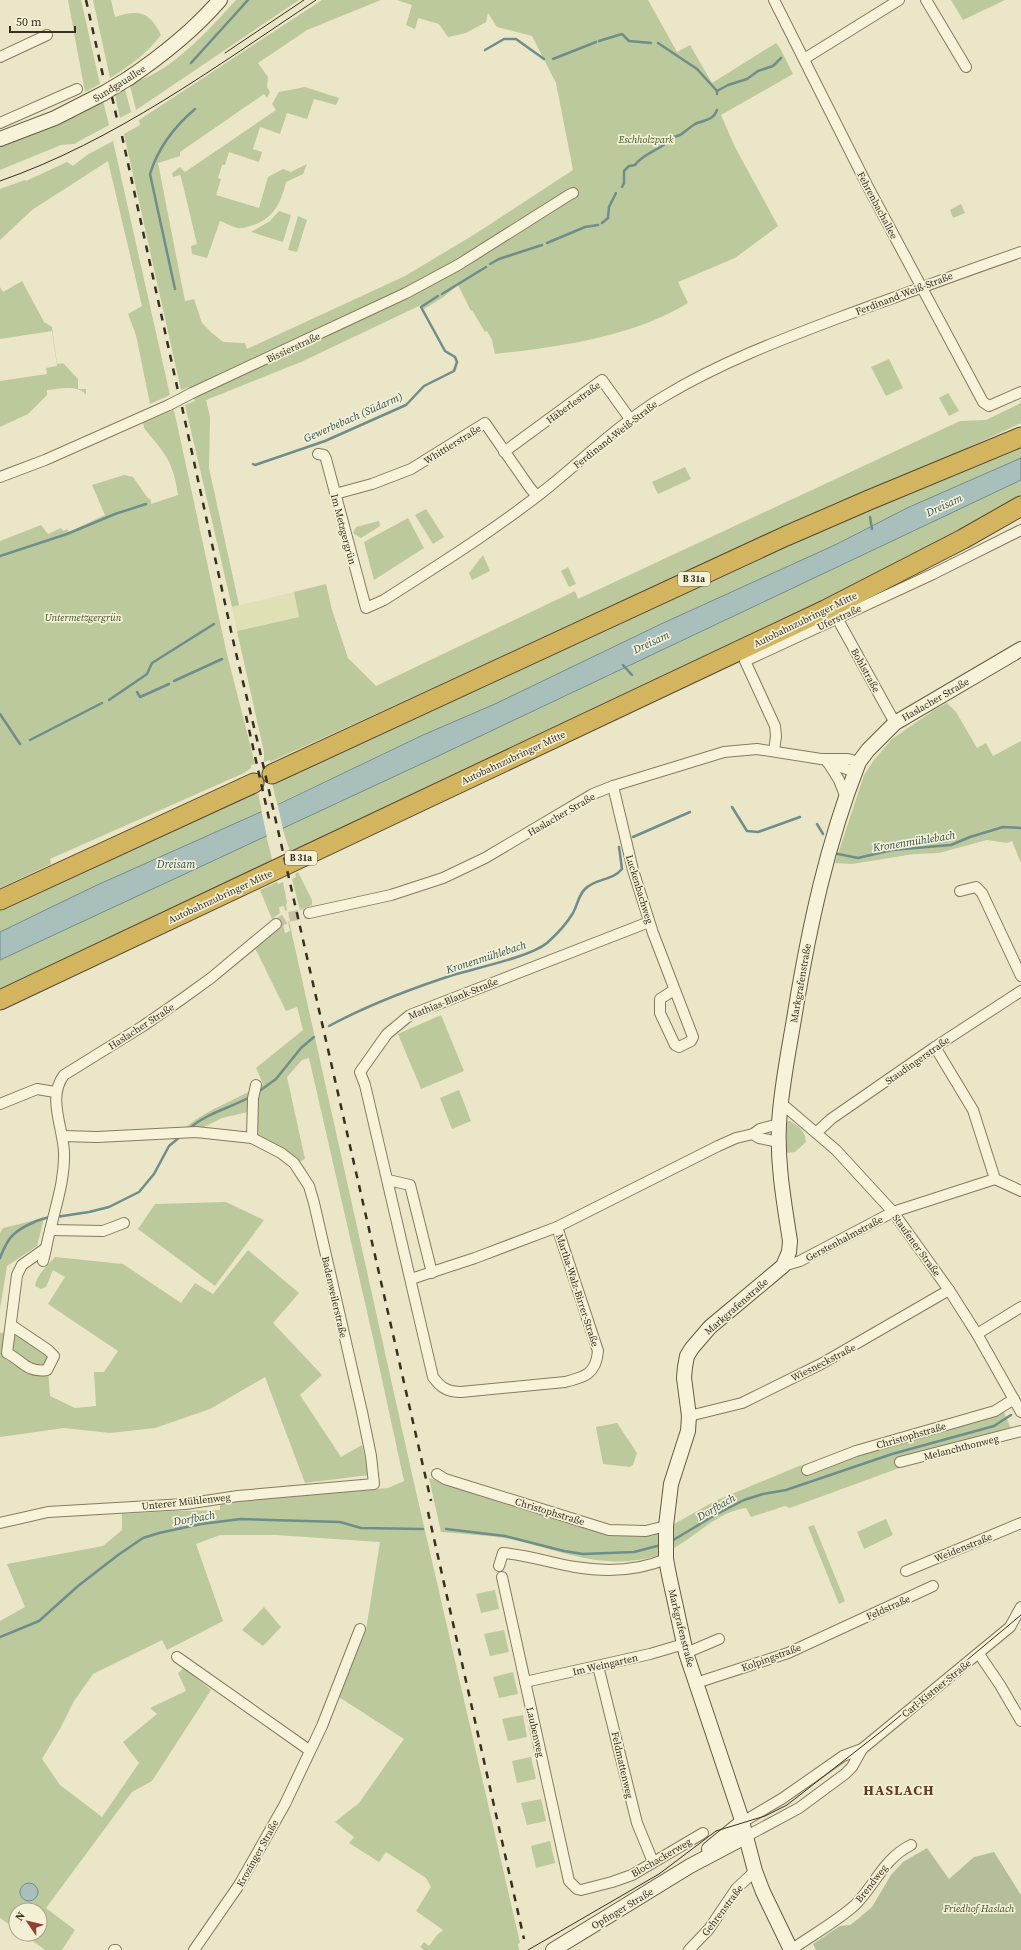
<svg xmlns="http://www.w3.org/2000/svg" width="1021" height="1950" viewBox="0 0 1021 1950" font-family="'Source Serif 4',serif">
<rect width="100%" height="100%" fill="#ebe6c7"/>
<!-- farmland -->
<path fill="#e0e0b5" d="M294,592L299,617L237,631L232,607Z"/>
<!-- green -->
<g fill="#bcc99c">
<path d="M68,0H81L100,84L85,92Z"/>
<path d="M93,0H111L115,17C139,9 150,12 161,35C147,53 130,66 110,78Z"/>
<path d="M209,0H214L192,24L127,72L186,24Z"/>
<path d="M236,0H299L136,110L130,86C141,79 154,75 165,67C192,49 214,24 236,0Z"/>
<path d="M322,0H381L307,30L258,63L268,77L267,87L270,92L267,98L264,94L180,152V156L158,163L185,301L194,299L202,323L212,333L223,342L245,343L247,349L405,276L475,234L573,170L556,83L532,36L497,27L488,13L486,22L466,33L448,37L439,24L418,18L415,29L406,25L412,5L397,0H648L677,52L690,45L712,83L776,43L780,48L793,74L721,115L735,147L778,226L735,258L678,282L688,303C632,337 559,347 495,354L492,340L487,331L485,332L472,310L471,311L458,285L442,298L424,309L421,305L301,362L206,400L210,417L209,468L239,605L232,607L185,405L195,401L189,387L181,390L124,134L140,125L139,120Z"/>
<path d="M951,0H1005L963,20Z"/>
<path d="M305,87L339,98L336,105L314,99L307,119L287,113L280,134L260,127L253,149L262,152L259,162L229,152L225,165H222L218,178L221,179L216,195L259,208L268,177L283,169L291,172L307,164L303,174L286,182C281,203 273,220 250,226C246,227 242,229 238,228C232,227 226,223 220,221L207,258L192,254L191,246L197,244L181,177L180,175L173,177L172,173L180,167L185,172L276,110L272,104L279,92Z"/>
<path d="M125,89L131,112L120,118L115,95Z"/>
<path d="M103,101L109,125L74,144L61,145L0,170V144L75,114L77,116Z"/>
<path d="M113,141L170,395L150,404L136,335L128,314L142,306L108,161L32,210L0,240V189L25,180L26,181L67,162L73,166L87,155Z"/>
<path d="M961,204L965,213L953,218L950,210Z"/>
<path d="M279,211L291,215L283,242L251,232L270,221Z"/>
<path d="M298,216L307,220L297,252L288,250Z"/>
<path d="M22,281L44,322L52,327L57,364L63,363L78,379V389H86V395C78,384 58,389 47,390V395L28,414L0,427V381L47,374L46,368L57,366L52,331L0,339V287L3,292Z"/>
<path d="M889,359L903,388L886,396L871,367Z"/>
<path d="M948,393L959,411L949,416L939,398Z"/>
<path d="M1021,403V423L842,506L702,566L270,762V760L264,762V752L237,631L299,617L294,592L326,584L332,610L348,658L376,686L575,591L578,599L960,421L986,420Z"/>
<path d="M174,410L226,650L255,764L251,765V768L244,773L50,859L51,864L0,888V541L41,525L48,534L61,528L63,531L67,529L69,532L105,515L92,485L124,475L133,477L147,497L151,500V504L178,495C173,460 165,454 144,428L143,423Z"/>
<path d="M1021,445V458L907,508L837,544L661,624L495,704L423,735L277,804L272,783L706,580Z"/>
<path d="M685,467L691,479L658,494L652,482Z"/>
<path d="M1021,480V500L892,571L291,855L282,827L434,758Z"/>
<path d="M426,509L444,537L433,544L415,515Z"/>
<path d="M408,518L424,548L374,580L364,542Z"/>
<path d="M379,521L380,526L361,538L353,533L356,527Z"/>
<path d="M483,555L490,571L472,580L469,573Z"/>
<path d="M568,567L576,584L569,587L561,571Z"/>
<path d="M947,703L956,712L977,748L986,743L993,756L1021,741V863L1012,841L1007,843L987,840L939,853L914,854L852,864L835,863L864,775L874,760L892,739L934,710Z"/>
<path d="M257,789L262,811L0,932V908Z"/>
<path d="M266,835L273,863L0,992V960C89,918 178,876 266,835Z"/>
<path d="M298,872L312,900V905L300,910L292,879L296,877L295,874Z"/>
<path d="M277,882L278,884L283,882L287,903L286,904L287,910L285,911L284,906L279,907L280,913L272,919L260,890Z"/>
<path d="M289,921L414,1483L520,1943L518,1944L519,1950H424L420,1947L424,1942L429,1946L437,1935L443,1930L416,1911L431,1887L426,1878L386,1852L379,1862L349,1843L354,1837L335,1822L359,1803L404,1739L339,1697L366,1630L380,1542L276,1535H220L196,1544L223,1621L167,1650L162,1640L93,1674L74,1701L61,1727L42,1759L60,1785L102,1817L139,1763L123,1742L157,1714L150,1708L186,1691L178,1673L184,1668L211,1690L152,1781L132,1792L46,1908L75,1930L62,1950H45L23,1934H40V1910H16V1929L0,1918V1621L25,1607L7,1564L103,1546L122,1530V1514L172,1511L220,1510V1503L258,1498L388,1488L404,1481L373,1338L309,1058L302,1060L287,1077L305,1159L299,1162L275,1145L257,1137L248,1112L222,1118L204,1127H186C209,1108 237,1100 263,1084L256,1068L303,1030L297,1007L286,1011L255,948L283,925L285,933L290,931L288,922Z"/>
<path d="M441,1015L464,1071L421,1089L398,1034Z"/>
<path d="M459,1090L471,1121L452,1129L440,1098Z"/>
<path d="M788,1121H790C799,1127 805,1130 806,1142L795,1152L786,1153V1123Z"/>
<path d="M226,1202L264,1220L215,1286L138,1229L155,1204Z"/>
<path d="M44,1218L37,1246L7,1266L0,1309V1233L3,1228Z"/>
<path d="M248,1250L299,1293L273,1323L322,1375L300,1395L341,1457L362,1445L369,1475L305,1483L265,1377L210,1409L155,1428L110,1433L64,1428L0,1437V1333L13,1332L47,1356L50,1396L75,1408L96,1406L94,1372H104L118,1351L48,1304L65,1277L53,1270L46,1287L41,1289L35,1286C37,1274 47,1266 55,1257L123,1264L181,1303L195,1283L213,1294Z"/>
<path d="M1001,1405L1012,1431L932,1456L790,1508L785,1506L751,1517L746,1508C710,1513 688,1548 653,1557C598,1571 556,1548 504,1538C484,1535 462,1534 441,1532L429,1478L609,1534L659,1531L676,1523L715,1501L799,1466Z"/>
<path d="M617,1423L637,1453L633,1465L630,1467L603,1464L596,1427Z"/>
<path d="M886,1519L893,1535L864,1549L857,1532Z"/>
<path d="M814,1525L845,1601L839,1604L808,1527Z"/>
<path d="M495,1590L499,1609L481,1613L476,1594Z"/>
<path d="M264,1607L281,1627L263,1646L242,1630Z"/>
<path d="M504,1630L509,1652L490,1656L484,1634Z"/>
<path d="M513,1672L518,1694L499,1698L493,1677Z"/>
<path d="M523,1715L527,1737L508,1741L502,1719Z"/>
<path d="M531,1757L536,1779L517,1783L512,1761Z"/>
<path d="M541,1799L546,1821L527,1825L521,1803Z"/>
<path d="M550,1841L555,1863L536,1868L531,1846Z"/>
</g>
<!-- cemetery -->
<path fill="#b4be9a" d="M927,1848L949,1879L974,1857L994,1852L1021,1895V1950H816L813,1944L840,1926L850,1925L858,1919L872,1907L891,1875L903,1862Z"/>
<!-- water -->
<g fill="#a8bfbc" stroke="#6f8d8b">
<path d="M1021,458V480L434,758L0,960V932L95,886L283,802L423,735L495,704L661,624L837,544L907,508Z"/>
<circle cx="29" cy="1892" r="9"/>
</g>
<!-- pier -->
<path fill="#ebe6c7" d="M277,802L283,829L267,837L261,809Z"/>
<g fill="none" stroke-linecap="round" stroke-linejoin="round">
<!-- stream -->
<g stroke="#6f8d8b" stroke-width="2.5">
<path d="M599,41L622,34L629,41L651,43"/>
<path d="M658,43L697,69L717,91"/>
<path d="M485,50L504,39H516L544,59"/>
<path d="M553,59L596,42"/>
<path d="M191,63L248,0"/>
<path d="M717,94V91L728,85L747,79L758,71L773,66L781,58"/>
<path d="M622,187L624,183V171L629,166L635,165C641,156 653,152 662,146C665,144 668,140 671,138C674,137 677,136 680,135C685,132 690,127 695,124C704,120 713,121 717,110"/>
<path d="M602,223L608,218L609,207L616,193"/>
<path d="M547,243L585,227L598,225"/>
<path d="M490,264L499,259L542,245"/>
<path d="M175,289L150,174C158,148 175,126 195,109"/>
<path d="M442,294L486,267"/>
<path d="M253,464L255,465L325,441L406,405L424,386L454,371L457,362L455,357L445,351L421,307L438,296"/>
<path d="M870,517L872,529"/>
<path d="M0,556L67,534L115,514L146,504"/>
<path d="M623,665L632,675"/>
<path d="M174,681L222,659"/>
<path d="M137,692L140,697L169,684"/>
<path d="M109,700L147,674L152,663L214,624"/>
<path d="M0,714L20,744"/>
<path d="M30,740L102,703"/>
<path d="M732,807L747,831L758,832L800,817"/>
<path d="M817,824L823,834"/>
<path d="M633,837L690,812"/>
<path d="M833,853L858,858L892,850L951,845L970,837L1003,827L1021,828"/>
<path d="M329,1026C368,1005 410,989 453,975C476,968 530,957 547,943C556,935 567,923 573,913C578,904 578,896 585,889C596,878 612,881 622,869L619,847"/>
<path d="M258,1092L276,1079L301,1048L314,1037"/>
<path d="M190,1128C207,1113 230,1108 250,1097"/>
<path d="M56,1217L89,1212L109,1207L139,1192L154,1174L169,1146L181,1136"/>
<path d="M0,1258C3,1250 7,1240 14,1234C22,1227 40,1218 51,1217"/>
<path d="M446,1529L505,1536L564,1551L583,1554L634,1552L661,1545"/>
<path d="M670,1542L715,1515L744,1500L763,1494L786,1490L892,1454L994,1426L1011,1415"/>
<path d="M0,1637L39,1621L78,1586L118,1555L143,1538L159,1533L201,1524L241,1519L340,1522L361,1528L423,1529"/>
</g>
<!-- street-tunnel -->
<path stroke="#c7c1a6" stroke-width="10" stroke-dasharray="10 5" stroke-linecap="butt" d="M276,924L288,917L309,913"/>
<!-- street casing -->
<g stroke="#867a5e" stroke-width="12">
<g id="street">
<path d="M774,0L867,185L983,402L989,406L1021,392"/>
<path d="M926,0L966,67"/>
<path d="M0,57L47,35"/>
<path d="M804,59L899,0"/>
<path d="M0,123L77,89"/>
<path d="M192,393L406,293L458,265L569,195L573,193"/>
<path d="M504,452L602,380L630,419"/>
<path d="M318,454L324,455L326,459L366,608L384,600C440,564 498,528 550,486C588,455 622,422 663,397C719,363 780,340 841,317C901,295 960,273 1021,252"/>
<path d="M0,477L45,460L169,405"/>
<path d="M335,494L372,484L411,469L485,423L530,488L537,496"/>
<path d="M837,618L895,723"/>
<path d="M774,751L776,736L775,726L745,661L933,574L1021,530"/>
<path d="M827,762L855,772"/>
<path d="M829,764L839,780L846,798"/>
<path d="M613,786L633,870L653,933L693,1037L691,1041L679,1047L675,1045L660,1013V999L674,990"/>
<path d="M960,891L976,887L982,893L1021,976"/>
<path d="M309,913L391,895L443,878L485,858L593,794L613,786L724,752L757,749L821,759H848L859,762"/>
<path d="M935,1047L973,1110L995,1179L1021,1191"/>
<path d="M781,1103L836,1150L893,1212L949,1290L977,1334L1021,1412"/>
<path d="M0,1104L37,1089L55,1092"/>
<path d="M817,1132L831,1119L935,1047L1021,991"/>
<path d="M753,1134L759,1138L779,1142"/>
<path d="M252,1138L253,1098L256,1085"/>
<path d="M388,1180L410,1185L432,1273"/>
<path d="M557,1227L598,1351C596,1374 585,1377 565,1382L461,1392C448,1392 441,1388 433,1377L365,1085L360,1072L387,1034L410,1015L649,922"/>
<path d="M50,1230L103,1231L124,1223"/>
<path d="M43,1261C46,1251 47,1241 50,1231C56,1205 65,1179 64,1152C63,1127 47,1097 64,1075L143,1026L182,999L211,978L276,924"/>
<path d="M783,1266L800,1261L893,1212L995,1179"/>
<path d="M411,1279L475,1258L557,1227L718,1146L736,1138L753,1134L760,1129L779,1124"/>
<path d="M11,1325L48,1350L54,1356L47,1370C27,1373 23,1361 7,1353L17,1275L22,1265L46,1248"/>
<path d="M977,1334L1021,1307"/>
<path d="M689,1416L742,1403L821,1364L949,1290"/>
<path d="M900,1462L1021,1431"/>
<path d="M807,1470L856,1451L995,1411L1014,1399"/>
<path d="M437,1474L445,1479L609,1530L646,1531L666,1526"/>
<path d="M0,1523L48,1512L185,1504L238,1496L374,1484L371,1456L362,1412L314,1203L309,1186L294,1163L281,1153L252,1138L196,1132L97,1137L63,1136"/>
<path d="M499,1566L503,1553C528,1555 551,1563 575,1567C606,1572 638,1571 666,1559"/>
<path d="M906,1571L1021,1523"/>
<path d="M502,1577L569,1881L577,1889L581,1890L612,1882L632,1875L703,1833"/>
<path d="M686,1653L719,1639"/>
<path d="M979,1654L1000,1685L1021,1721"/>
<path d="M177,1657L309,1750"/>
<path d="M598,1666L637,1823L653,1862"/>
<path d="M525,1682L650,1654L684,1644"/>
<path d="M696,1683L788,1653L933,1586"/>
<path d="M741,1823L783,1798L843,1756L862,1749L1010,1627L1021,1607"/>
<path d="M745,1837L799,1808L845,1774L852,1767L862,1749"/>
<path d="M114,1950H116"/>
<path d="M194,1950L239,1885L285,1804L322,1726L360,1629"/>
<path d="M689,1950L709,1929L736,1889L755,1871"/>
<path d="M791,1950C812,1935 836,1922 855,1905C876,1884 883,1859 911,1845"/>
</g>
</g>
<!-- secondary casing -->
<g stroke="#685b41" stroke-width="16">
<g id="secondary">
<path d="M129,78C163,55 194,30 220,0"/>
<path d="M0,139L55,118L104,93"/>
<path d="M709,1849L741,1823"/>
<path d="M553,1950L690,1866L745,1837"/>
<path d="M791,1950L763,1892L755,1871L740,1814L686,1653L669,1575L666,1559V1526L671,1484L688,1431L689,1416L684,1378L685,1367L687,1356L692,1348L710,1327L783,1266L789,1252L790,1241C784,1202 777,1164 779,1124C781,1087 789,1050 795,1013C809,928 827,843 859,762L868,750L895,723L1021,649"/>
</g>
</g>
<!-- highway casing -->
<g stroke="#544732" stroke-width="21">
<g id="highway">
<path d="M272,774L786,536L869,500L1021,437"/>
<path d="M0,900L254,783"/>
<path d="M0,1000L825,610L963,539L1021,506"/>
</g>
</g>
<!-- street -->
<use href="#street" stroke="#f6f3da" stroke-width="10"/>
<!-- secondary -->
<use href="#secondary" stroke="#f6f3da" stroke-width="14"/>
<!-- highway -->
<use href="#highway" stroke="#d3b45f" stroke-width="19"/>
<!-- tram -->
<g stroke="#372f20" stroke-width="1">
<path d="M225,53L304,0"/>
<path d="M0,181C115,141 215,67 316,0"/>
<path d="M528,1950L659,1874L716,1831L765,1816L787,1805L883,1730L1021,1615"/>
</g>
<!-- rail -->
<g stroke="#372f20" stroke-width="2.5" stroke-dasharray="7 7" stroke-linecap="butt">
<path d="M86,0L104,80"/>
<path d="M112,97L117,119"/>
<path d="M122,136L178,391"/>
<path d="M182,407L235,649L262,760L431,1501"/>
<path d="M246,716L270,823"/>
<path d="M428,1512L524,1939"/>
</g>
<!-- street-bridge casing -->
<g stroke="#867a5e" stroke-width="12" stroke-linecap="butt">
<path id="street-bridge" d="M169,405L192,393"/>
</g>
<!-- secondary-bridge casing -->
<g stroke="#685b41" stroke-width="16" stroke-linecap="butt">
<path id="secondary-bridge" d="M104,93L129,78"/>
</g>
<!-- street-bridge -->
<use href="#street-bridge" stroke="#f6f3da" stroke-width="10"/>
<!-- secondary-bridge -->
<use href="#secondary-bridge" stroke="#f6f3da" stroke-width="14"/>
</g>
<g text-anchor="middle" stroke-width="3.5" stroke-linejoin="round" paint-order="stroke">
<!-- shield labels -->
<g fill="#f3f0d6" stroke="#6f6957" stroke-width="1">
<rect x="678" y="572" width="32" height="14" rx="3"/>
<rect x="285" y="851" width="32" height="14" rx="3"/>
</g>
<g font-size="9" font-weight="bold" fill="#372f20">
<text x="694" y="582">B 31a</text>
<text x="301" y="861">B 31a</text>
</g>
<!-- street labels -->
<g font-size="10" fill="#372f20" stroke="#f3f0d6">
<text transform="translate(119 83) rotate(-32)" y="4">Sundgauallee</text>
<text transform="translate(878 205) rotate(62)" y="4">Fehrenbachallee</text>
<text transform="translate(904 293) rotate(-21)" y="4">Ferdinand-Weiß-Straße</text>
<text transform="translate(293 347) rotate(-25)" y="4">Bissierstraße</text>
<text transform="translate(573 402) rotate(-36)" y="4">Häberlestraße</text>
<text transform="translate(615 434) rotate(-38)" y="4">Ferdinand-Weiß-Straße</text>
<text transform="translate(452 444) rotate(-32)" y="4">Whittierstraße</text>
<text transform="translate(344 529) rotate(75)" y="4">Im Metzgergrün</text>
<text transform="translate(839 617) rotate(-25)" y="4">Uferstraße</text>
<text transform="translate(805 619) rotate(-26)" y="4">Autobahnzubringer Mitte</text>
<text transform="translate(866 670) rotate(61)" y="4">Bohlstraße</text>
<text transform="translate(935 699) rotate(-30)" y="4">Haslacher Straße</text>
<text transform="translate(513 757) rotate(-25)" y="4">Autobahnzubringer Mitte</text>
<text transform="translate(561 814) rotate(-30)" y="4">Haslacher Straße</text>
<text transform="translate(640 889) rotate(73)" y="4">Luckenbachweg</text>
<text transform="translate(220 896) rotate(-25)" y="4">Autobahnzubringer Mitte</text>
<text transform="translate(800 983) rotate(-80)" y="4">Markgrafenstraße</text>
<text transform="translate(453 998) rotate(-22)" y="4">Mathias-Blank-Straße</text>
<text transform="translate(141 1026) rotate(-33)" y="4">Haslacher Straße</text>
<text transform="translate(917 1060) rotate(-35)" y="4">Staudingerstraße</text>
<text transform="translate(844 1238) rotate(-28)" y="4">Gerstenhalmstraße</text>
<text transform="translate(917 1245) rotate(54)" y="4">Staufener Straße</text>
<text transform="translate(578 1290) rotate(72)" y="4">Martha-Walz-Birrer-Straße</text>
<text transform="translate(335 1297) rotate(77)" y="4">Badenweilerstraße</text>
<text transform="translate(736 1306) rotate(-41)" y="4">Markgrafenstraße</text>
<text transform="translate(823 1362) rotate(-27)" y="4">Wiesneckstraße</text>
<text transform="translate(911 1435) rotate(-16)" y="4">Christophstraße</text>
<text transform="translate(961 1447) rotate(-14)" y="4">Melanchthonweg</text>
<text transform="translate(186 1501) rotate(-6)" y="4">Unterer Mühlenweg</text>
<text transform="translate(550 1511) rotate(17)" y="4">Christophstraße</text>
<text transform="translate(963 1547) rotate(-22)" y="4">Weidenstraße</text>
<text transform="translate(888 1607) rotate(-24)" y="4">Feldstraße</text>
<text transform="translate(682 1628) rotate(76)" y="4">Markgrafenstraße</text>
<text transform="translate(771 1657) rotate(-20)" y="4">Kolpingstraße</text>
<text transform="translate(605 1664) rotate(-13)" y="4">Im Weingarten</text>
<text transform="translate(936 1688) rotate(-39)" y="4">Carl-Kistner-Straße</text>
<text transform="translate(536 1732) rotate(77)" y="4">Laubenweg</text>
<text transform="translate(623 1765) rotate(77)" y="4">Feldmattenweg</text>
<text transform="translate(257 1853) rotate(-61)" y="4">Krozinger Straße</text>
<text transform="translate(661 1857) rotate(-30)" y="4">Blochackerweg</text>
<text transform="translate(871 1883) rotate(-52)" y="4">Brendweg</text>
<text transform="translate(622 1908) rotate(-31)" y="4">Opfinger Straße</text>
<text transform="translate(722 1910) rotate(-53)" y="4">Gehrenstraße</text>
</g>
<!-- park labels -->
<g font-size="10" font-style="italic" fill="#415229" stroke="#f3f0d6">
<text x="646" y="143">Eschholzpark</text>
<text x="83" y="621">Untermetzgergrün</text>
<text x="979" y="1912">Friedhof Haslach</text>
</g>
<!-- water labels -->
<g font-size="11" font-style="italic" fill="#315256" stroke="#f3f0d6">
<text transform="translate(353 417) rotate(-24)" y="4">Gewerbebach (Südarm)</text>
<text transform="translate(944 505) rotate(-25)" y="4">Dreisam</text>
<text transform="translate(651 642) rotate(-25)" y="4">Dreisam</text>
<text transform="translate(914 841) rotate(-9)" y="4">Kronenmühlebach</text>
<text x="176" y="868">Dreisam</text>
<text transform="translate(486 957) rotate(-18)" y="4">Kronenmühlebach</text>
<text transform="translate(716 1507) rotate(-30)" y="4">Dorfbach</text>
<text transform="translate(194 1518) rotate(-10)" y="4">Dorfbach</text>
</g>
<!-- district labels -->
<g font-size="14" font-weight="bold" letter-spacing="1" fill="#613a23" stroke="#f3f0d6">
<text x="899" y="1795">HASLACH</text>
</g>
</g>
<!-- north arrow -->
<g transform="translate(28 1922) rotate(305)"><circle r="19" fill="#f3f0d6" stroke="#a8a38d"/>
<path d="M0-3L7 15L0 10L-7 15Z" fill="#904132"/>
<text y="-6" font-size="11" font-weight="bold" text-anchor="middle" fill="#372f20">N</text>
</g>
<!-- scale -->
<path d="M10 26v6h65v-6" fill="none" stroke="#372f20" stroke-width="2"/>
<text x="16" y="26" font-size="12" fill="#372f20" stroke="#f3f0d6" stroke-width="3" paint-order="stroke">50 m</text>
</svg>
